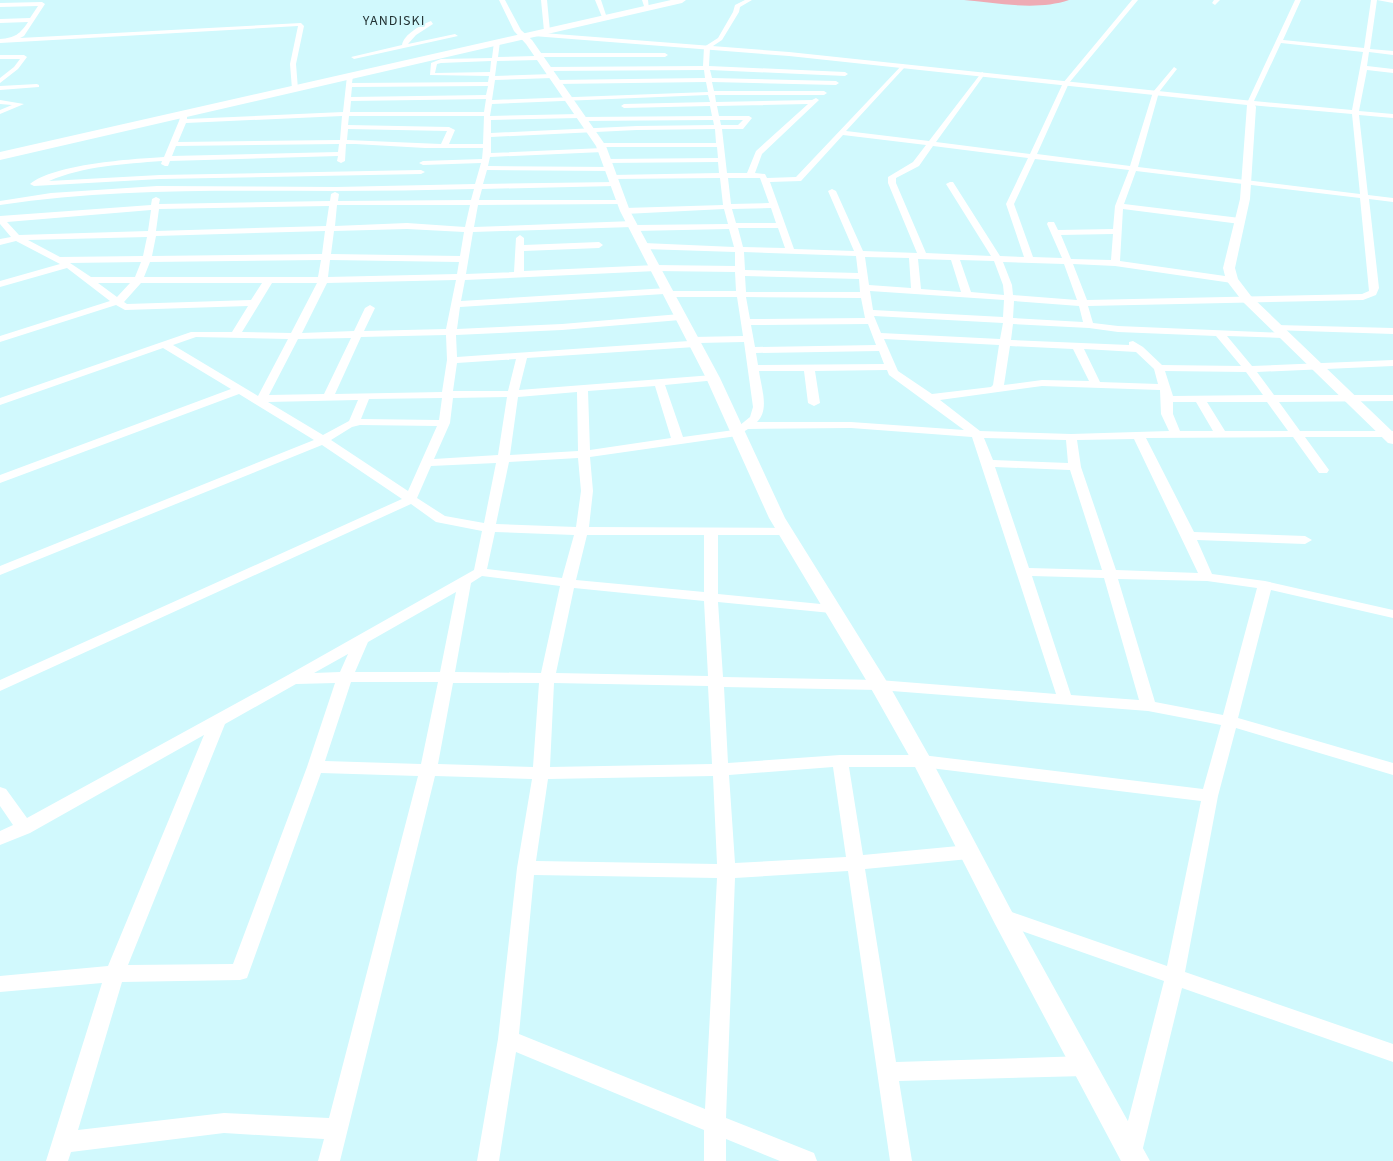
<svg xmlns="http://www.w3.org/2000/svg" width="1393" height="1161" viewBox="0 0 1393 1161" font-family="'Source Sans 3',sans-serif">
<rect width="100%" height="100%" fill="#d1f9fd"/>
<!-- green -->
<path fill="#eeabb4" d="M964,0H1069C1037,11 997,3 964,0Z"/>
<g fill="none" stroke-linecap="round" stroke-linejoin="round">
<!-- minor -->
<g fill="#fff" fill-rule="evenodd">
<path d="M541,0H547L550,31L547,33L544,31Z"/>
<path d="M595,0H601L607,18L602,17Z"/>
<path d="M642,0H648L649,9H645Z"/>
<path d="M745,0H752L740,7L739,12L722,40L710,48L709,66L845,72L848,74L845,76L710,70L712,78L836,81L839,83L836,85L712,82L714,91H824L827,93L824,95H715L716,102L812,100L816,98L819,100L762,154L755,173L765,174L767,178L796,177L903,64L905,67L846,131L929,141L982,72L985,74L936,142L1030,154L1063,83L1132,0H1138L1069,83L1037,154L1130,166L1153,92L1174,67L1177,69L1159,92L1138,167L1360,194L1352,114L1250,105L1247,103L1295,0H1301L1283,40L1364,48L1371,0H1393V3L1377,0L1370,49L1393,51V55L1369,52L1367,66L1393,69V73L1367,70L1359,111L1393,114V118L1359,115L1368,195L1393,198V202L1369,199L1379,288L1376,295L1363,300L1088,306L1093,323L1118,326L1287,333L1288,335L1283,338L1227,336L1252,366L1393,360V366L1257,372L1274,395H1393V401L1279,402L1300,431H1393V437H1305L1329,470L1327,473H1319L1293,437L1146,438L1194,532L1305,536L1312,540L1305,544L1197,540L1212,574L1265,581L1393,610V618L1271,590L1238,718L1393,763V775L1236,728L1218,796L1185,972L1393,1044V1062L1182,988L1142,1152L1139,1160H1123L1120,1152L1164,981L996,922L994,917L996,912L1003,909L1167,966L1201,801L922,767H849L863,855L969,845L975,847L978,852L975,857L969,859L865,869L896,1062L1085,1056L1092,1059L1095,1066L1092,1073L1085,1076L899,1081L912,1161H890L848,871L735,878L726,1118L814,1153L817,1161H780L726,1139V1161H704V1130L516,1052L499,1161H477L498,1039L517,868L532,779L435,776L340,1161H318L324,1139L224,1133L71,1152L68,1161H46L102,983L0,992V976L108,966L204,735L30,833L0,845V831L13,825L0,806V787L6,789L27,818L288,675L474,570L482,531L436,522L411,504L0,691V680L402,499L322,445L0,575V566L314,440L239,394L0,483V475L231,389L163,348L0,405V398L191,332H232L248,306L125,310L116,305L0,342V336L110,301L67,268L0,287V281L60,264L16,241L0,245V239L11,237L0,224V216L151,205L152,199L156,197L160,199L159,204L330,201L331,194L335,192L339,194L338,201L471,200L474,189C427,190 380,191 333,191C220,191 112,188 0,205V201L51,193L157,186L336,187L475,184L481,163L423,165L419,163L423,161L482,159L483,148H425L355,144H346L345,161L341,163L337,161L338,156L170,161L168,166H165L161,164L162,161C124,164 84,166 49,181L160,175L421,170L425,172L421,174L160,179L34,186L30,184C54,164 132,159 164,157L179,121L181,114L184,112L187,114V119L343,112L347,76L350,74L353,76L352,83L488,82L489,76L430,75L431,63L441,59L492,58L494,42L497,40L500,42L498,57L535,56L537,53H665L668,55L665,57H541L539,60L497,61L495,76L552,74L555,76L552,78L495,80L492,100L708,92L706,82L556,84L553,82L556,80L705,78L704,70L547,71L544,69L547,67L703,66L704,47L718,38L733,12L735,5ZM1281,43L1363,52L1352,110L1254,101ZM491,61L490,72L435,73L437,64L441,63ZM488,86L486,95L351,97L352,87ZM708,95L710,102L624,104L621,106L624,108L710,106L712,116L582,117L579,114L490,116L492,104ZM486,99L484,112H350L351,101ZM808,104L756,151L747,173H727L722,129H743L752,118L749,116H719L717,106ZM342,116L340,140L178,142L186,123ZM349,116H484L483,144H449L455,130L449,127L348,125ZM579,118L582,121L713,120L714,125L637,126L491,133V120ZM720,120H743L738,125H721ZM348,129L447,131L441,144L347,140ZM715,129L716,143H601L597,145L601,147H717L718,158L606,159L602,161L606,163L718,162L719,173L612,175L608,177L612,179L720,178L723,205L625,208L621,211L625,214L724,209L728,224L636,225V222L633,221L474,227L478,205L621,204L625,202L621,200H479L482,189L615,186L619,184L615,182L483,184L487,170L609,171L613,169L609,167L488,166L490,157L603,152L607,150L603,148L491,153V137L637,130ZM843,135L926,145L913,162L888,177V183L917,253L863,251L836,191L832,189L828,191L854,251L794,249L770,182L801,181ZM339,144L338,152L172,156L176,146ZM933,146L1028,158L1006,204L1024,257L1000,256L953,182H950L946,184L991,256L926,253L896,183V178L919,166ZM1035,159L1129,170L1115,206L1113,229L1058,230L1054,222H1048L1047,224L1062,258L1033,257L1014,204ZM1136,171L1360,198L1369,291L1362,294L1087,300L1073,264L1115,266L1232,283L1237,280L1232,277L1120,261L1123,209L1240,224L1244,221L1240,218L1124,204ZM728,178H760L769,203L731,204ZM337,205H470L465,227L407,223L335,226ZM329,206L326,226L156,231L159,209ZM771,208L776,223H736L732,209ZM151,210L148,231L19,235L7,222ZM632,227V230L635,231L729,229L734,247L644,243L640,246L644,249L735,252V266L656,265L524,271V251L599,248L603,245L599,242L524,245V238L520,235L516,238L514,272L466,274L473,232ZM738,228H778L785,248L743,247ZM407,229L464,232L460,256L331,254L334,231ZM325,231L322,254L152,256L156,236ZM1113,234L1111,260L1071,259L1061,235ZM147,237L143,256L60,257L28,240ZM744,252L856,256L858,273L745,270ZM865,257L909,258L911,288L869,285ZM918,259L951,260L961,292L921,289ZM321,260L318,277H144L150,262ZM330,260L459,262L457,274L328,277ZM960,260L994,261L1003,285L1004,295L971,292ZM141,262L135,277H91L70,263ZM1003,262L1064,264L1077,300L1013,295L1012,285ZM656,271L735,272L736,291H672L667,288L461,301L465,280ZM745,276L859,279L860,292H746ZM456,280L446,329L364,331L375,308L370,305L365,308L354,331L302,333L327,283ZM98,283H130L117,297ZM141,283H262L251,300L127,304L124,302ZM272,283H317L291,333L242,332ZM870,291L1004,300L1003,317L873,310ZM664,294L669,297H737L743,336L693,337L689,338V341L457,357L456,335L562,330L680,320L685,317L680,314L562,324L457,329L460,307ZM746,297L861,298L865,318L750,319ZM1014,301L1079,306L1083,322L1013,318ZM874,316L1003,323L1000,339L881,333ZM868,324L876,345L755,347L751,325ZM1013,324L1089,328L1118,332L1216,336L1241,366L1162,365L1143,347L1133,341L1129,342V345L1011,340ZM446,335L447,360L442,392L335,394L361,337ZM196,337L288,339L258,396L173,345ZM351,338L324,394L269,395L298,339ZM884,339L999,345L993,385L991,387L932,394L898,371ZM744,342L753,407L750,417L734,430L683,437L665,385L717,380L718,378L717,376L713,375L519,390L527,358L695,347L699,346V343ZM1010,346L1073,349L1089,381L1042,380L1004,385ZM1084,349L1136,352L1154,369L1158,384L1100,382ZM879,351L884,364L758,365L756,353ZM516,359L508,391H453L457,363ZM887,370L889,375L964,430L851,422H757C770,410 761,387 759,371H804L808,403L814,406L820,403L815,371ZM1165,371L1246,372L1263,395L1173,396ZM655,386L671,438L590,450L588,391ZM1042,386L1160,390L1161,414L1169,431L1071,434L980,431L940,400ZM577,392L578,451L510,455L518,397ZM507,397L498,455L434,459L450,423L453,398ZM442,398L439,420L361,419L369,399ZM358,400L349,421L323,435L268,402ZM1173,402H1196L1213,431H1180L1173,414ZM1207,402H1267L1288,431H1225ZM360,425L437,426L408,491L331,440L352,427ZM851,428L972,437L1056,694L879,680L723,677L718,602L831,613L836,612L838,609L836,606L831,605L718,594V535H785L792,531L790,528L589,527L593,491L590,457L737,436L748,429ZM984,438L1066,440L1068,463L993,460ZM1134,439L1198,573L1116,570L1081,467L1077,440ZM578,458L581,491L576,527L496,524L509,462ZM496,463L484,523L445,516L417,498L431,466ZM995,467L1070,470L1102,570L1029,568ZM495,532L574,535L562,578L487,569ZM587,535H704V592L576,580ZM482,576L560,586L541,673L455,672L471,583ZM1032,576L1104,578L1139,700L1071,695ZM1118,579L1207,581L1257,588L1223,715L1155,702ZM574,588L704,601L708,676L556,673ZM456,592L440,672H355L368,642ZM348,654L340,672L314,673ZM351,682H438L421,764L325,761ZM335,683L307,767L233,964L128,965L225,724L296,684ZM453,683H539L533,767L438,764ZM554,683L708,686L712,764L550,767ZM724,687L879,690L1148,711L1221,725L1203,789L922,755H840L728,763ZM833,767L846,857L735,863L729,775ZM321,773L418,776L329,1118L224,1113L78,1130L122,982L240,980L247,978ZM713,776L717,864L536,861L548,779ZM534,875L717,878L705,1109L519,1034Z"/>
<path d="M1214,0H1220L1215,5L1212,3Z"/>
<path d="M42,2L45,4L24,36L20,38L301,23L304,26L296,64L298,89L295,91L292,89L290,64L298,26L0,43V39C15,38 20,34 28,22L0,23V19L30,18L38,6L0,7V3Z"/>
<path d="M431,21L433,24L416,35L408,44L455,34L458,36L354,59L351,57L402,45C404,34 421,25 431,21Z"/>
<path d="M0,55H24L27,57L18,69L0,83V78L14,67L20,59H0Z"/>
<path d="M37,84L39,85V87L0,90V86Z"/>
<path d="M0,100L24,104L0,114V110L12,105L0,104Z"/>
<path d="M1277,325L1393,328V334L1273,330V326Z"/>
</g>
<!-- tertiary -->
<g fill="#fff" fill-rule="evenodd">
<path d="M499,0H505L521,30L532,40L606,146L630,211L720,378L785,518L889,685L932,761L1011,910L1150,1161H1121L995,924L912,761L869,685L769,518L706,378L620,211L596,146L526,44L514,31Z"/>
<path d="M530,32L789,52L1253,101L1256,107L1250,199L1235,268L1238,279L1251,296L1393,432V444L1388,443L1243,302L1226,280L1223,268L1240,199L1247,105L789,56L533,36H530Z"/>
</g>
<!-- primary -->
<path fill="#fff" fill-rule="evenodd" d="M671,0H686L682,3L0,160V152Z"/>
</g>
<g text-anchor="middle" stroke-width="4" stroke-linejoin="round" paint-order="stroke">
<!-- far-quarter labels -->
<g font-size="14" letter-spacing="1" fill="#243435" stroke="#d1f9fd">
<text x="394" y="25">YANDISKI</text>
</g>
</g>
</svg>
